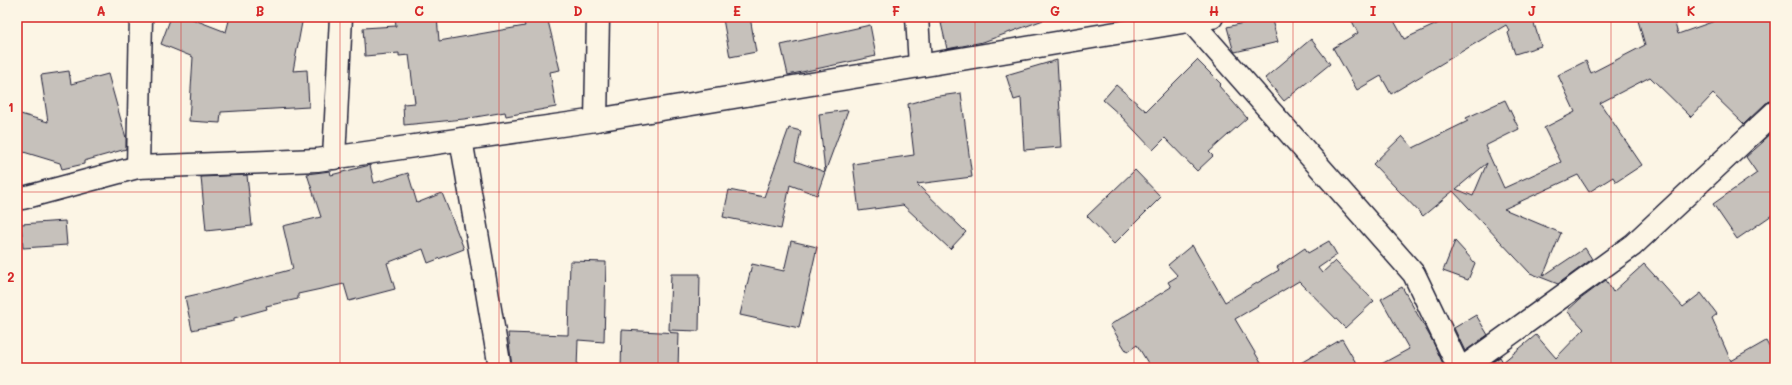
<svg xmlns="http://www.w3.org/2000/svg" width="1792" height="385" viewBox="0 0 1792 385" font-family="Mali,sans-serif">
<rect width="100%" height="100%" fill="#fcf5e5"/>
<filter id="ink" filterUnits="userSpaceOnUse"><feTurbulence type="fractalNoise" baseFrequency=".025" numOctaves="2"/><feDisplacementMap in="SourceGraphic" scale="8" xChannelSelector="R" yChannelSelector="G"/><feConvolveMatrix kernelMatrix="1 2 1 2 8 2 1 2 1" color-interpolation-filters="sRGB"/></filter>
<g filter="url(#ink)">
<!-- building -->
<g fill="#c6c1bb" stroke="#22223b" fill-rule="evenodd">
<path d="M171,17H187L226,32L230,17H303L293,71L307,70L309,107L221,112L220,123L189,121L193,57L161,44Z"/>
<path d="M395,17H437L439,41L525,26L524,23L547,17L560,70L550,72L556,107L506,116L505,112L464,119L404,125L403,104L415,103L409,55L399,56V53L365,56L363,28L396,26Z"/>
<path d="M734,17H750L756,52L730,57L723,19Z"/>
<path d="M966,17H1045L1046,19L983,42L947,49L941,23Z"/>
<path d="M1268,17H1271L1278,42L1235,52L1233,49L1227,27Z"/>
<path d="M1350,17H1392L1404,39L1452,17H1532L1541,46L1515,54L1508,33L1510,31L1506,25L1391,94L1381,76L1357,90L1333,48L1358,33Z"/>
<path d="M1637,17H1673L1678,34L1726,17H1775V100L1766,103L1744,124L1713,94L1691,117L1650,77L1600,103L1642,165L1616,182L1613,177L1589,192L1578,175L1504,209L1561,233L1543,276L1585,248L1592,259L1558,284L1530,273L1453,191L1423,216L1373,164L1402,136L1413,148L1468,121L1466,118L1505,100L1519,129L1485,146L1504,188L1561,162L1544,128L1575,112L1558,75L1586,61L1591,73L1645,45ZM1487,163L1473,196L1456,189Z"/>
<path d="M870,25L876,56L788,75L781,45Z"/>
<path d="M1311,39L1330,64L1284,101L1265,78Z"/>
<path d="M1057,60L1062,147L1024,150L1021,98L1014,100L1006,75Z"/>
<path d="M1197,60L1221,84L1219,86L1247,118L1209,152L1213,156L1197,171L1165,138L1153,150L1120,115L1103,100L1116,85L1146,111Z"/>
<path d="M69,71L71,84L108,74L126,138V149L84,161V164L62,169L60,163L17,150V113L48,122L41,75Z"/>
<path d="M961,93L972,177L917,184L966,232L950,249L903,205L859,211L853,164L914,155L908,104L932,97Z"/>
<path d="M848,110L825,172L819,114Z"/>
<path d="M789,128L801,131L795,161L825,172L817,195L790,185L781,229L723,217L729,190L764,197Z"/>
<path d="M1775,129V213L1737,239L1713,204L1757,173L1746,157L1763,142L1762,141Z"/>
<path d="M370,165L374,183L408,173L417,203L442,193L464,249L428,263L423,249L387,263L395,289L349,301L344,284L298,294V299L266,306L267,309L234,318V321L192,330L185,297L216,290L293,269L283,226L321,217L307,174L330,171L331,175Z"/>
<path d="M1135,170L1161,197L1114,244L1087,216Z"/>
<path d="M247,175L252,226L206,231L201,177Z"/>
<path d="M65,221L67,245L23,248L21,224Z"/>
<path d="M791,241L817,247L799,328L740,315L752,264L784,271Z"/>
<path d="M1329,241L1337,255L1318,268L1322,273L1335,261L1374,301L1345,328L1299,281L1235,319L1264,368H1151L1137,345L1127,352L1110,325L1171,287L1168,282L1178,276L1168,265L1192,245L1225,302L1279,270L1277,267L1305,248L1308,253Z"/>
<path d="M1455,241L1475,263L1468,280L1443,271Z"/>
<path d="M570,261L606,262L604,342L578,340L577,368H512L508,333L568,335Z"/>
<path d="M1644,264L1683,307L1701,293L1717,314L1712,318L1731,361L1766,341L1775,358V368H1484L1500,357L1503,362L1536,335L1556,358L1584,329L1567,311L1579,300L1606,280L1613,292Z"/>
<path d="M671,274H700L699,331L669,330Z"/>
<path d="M1402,287L1432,340L1445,368H1374L1409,349L1381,299Z"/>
<path d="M1476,315L1488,335L1465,351L1454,328Z"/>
<path d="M622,330L679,333L678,368H621Z"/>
<path d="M1342,339L1359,368H1292Z"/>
</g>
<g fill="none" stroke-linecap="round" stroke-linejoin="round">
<!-- street casing -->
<g stroke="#22223b" stroke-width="25">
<g id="street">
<path d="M917,17L920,65"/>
<path d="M1189,17L1190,20L1414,274L1459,368"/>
<path d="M596,120L598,17"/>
<path d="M461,139L500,368"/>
<path d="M334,158L341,17"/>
<path d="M138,167L141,17"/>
<path d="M17,197L23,198L138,167L317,160L596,120L1212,17"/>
<path d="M1463,368L1633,245L1775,112"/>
</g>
</g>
<!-- street -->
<use href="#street" stroke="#fcf5e5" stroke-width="22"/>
</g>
</g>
<!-- grid -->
<path fill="none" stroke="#d62828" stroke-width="1" stroke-opacity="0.55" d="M181,17V368M340,17V368M499,17V368M658,17V368M817,17V368M975,17V368M1134,17V368M1293,17V368M1452,17V368M1611,17V368M17,192H1775"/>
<!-- margin -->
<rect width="1792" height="385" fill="none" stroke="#fcf5e5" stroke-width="44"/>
<rect x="22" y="22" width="1748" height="341" fill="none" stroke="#d62828" stroke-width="1.5"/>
<g font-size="13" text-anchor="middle" font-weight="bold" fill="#d62828">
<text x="101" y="16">A</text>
<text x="260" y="16">B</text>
<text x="419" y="16">C</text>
<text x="578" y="16">D</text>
<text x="737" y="16">E</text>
<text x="896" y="16">F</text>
<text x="1055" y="16">G</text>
<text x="1214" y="16">H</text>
<text x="1373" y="16">I</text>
<text x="1532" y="16">J</text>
<text x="1691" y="16">K</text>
<text x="11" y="112">1</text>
<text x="11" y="282">2</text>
</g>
</svg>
